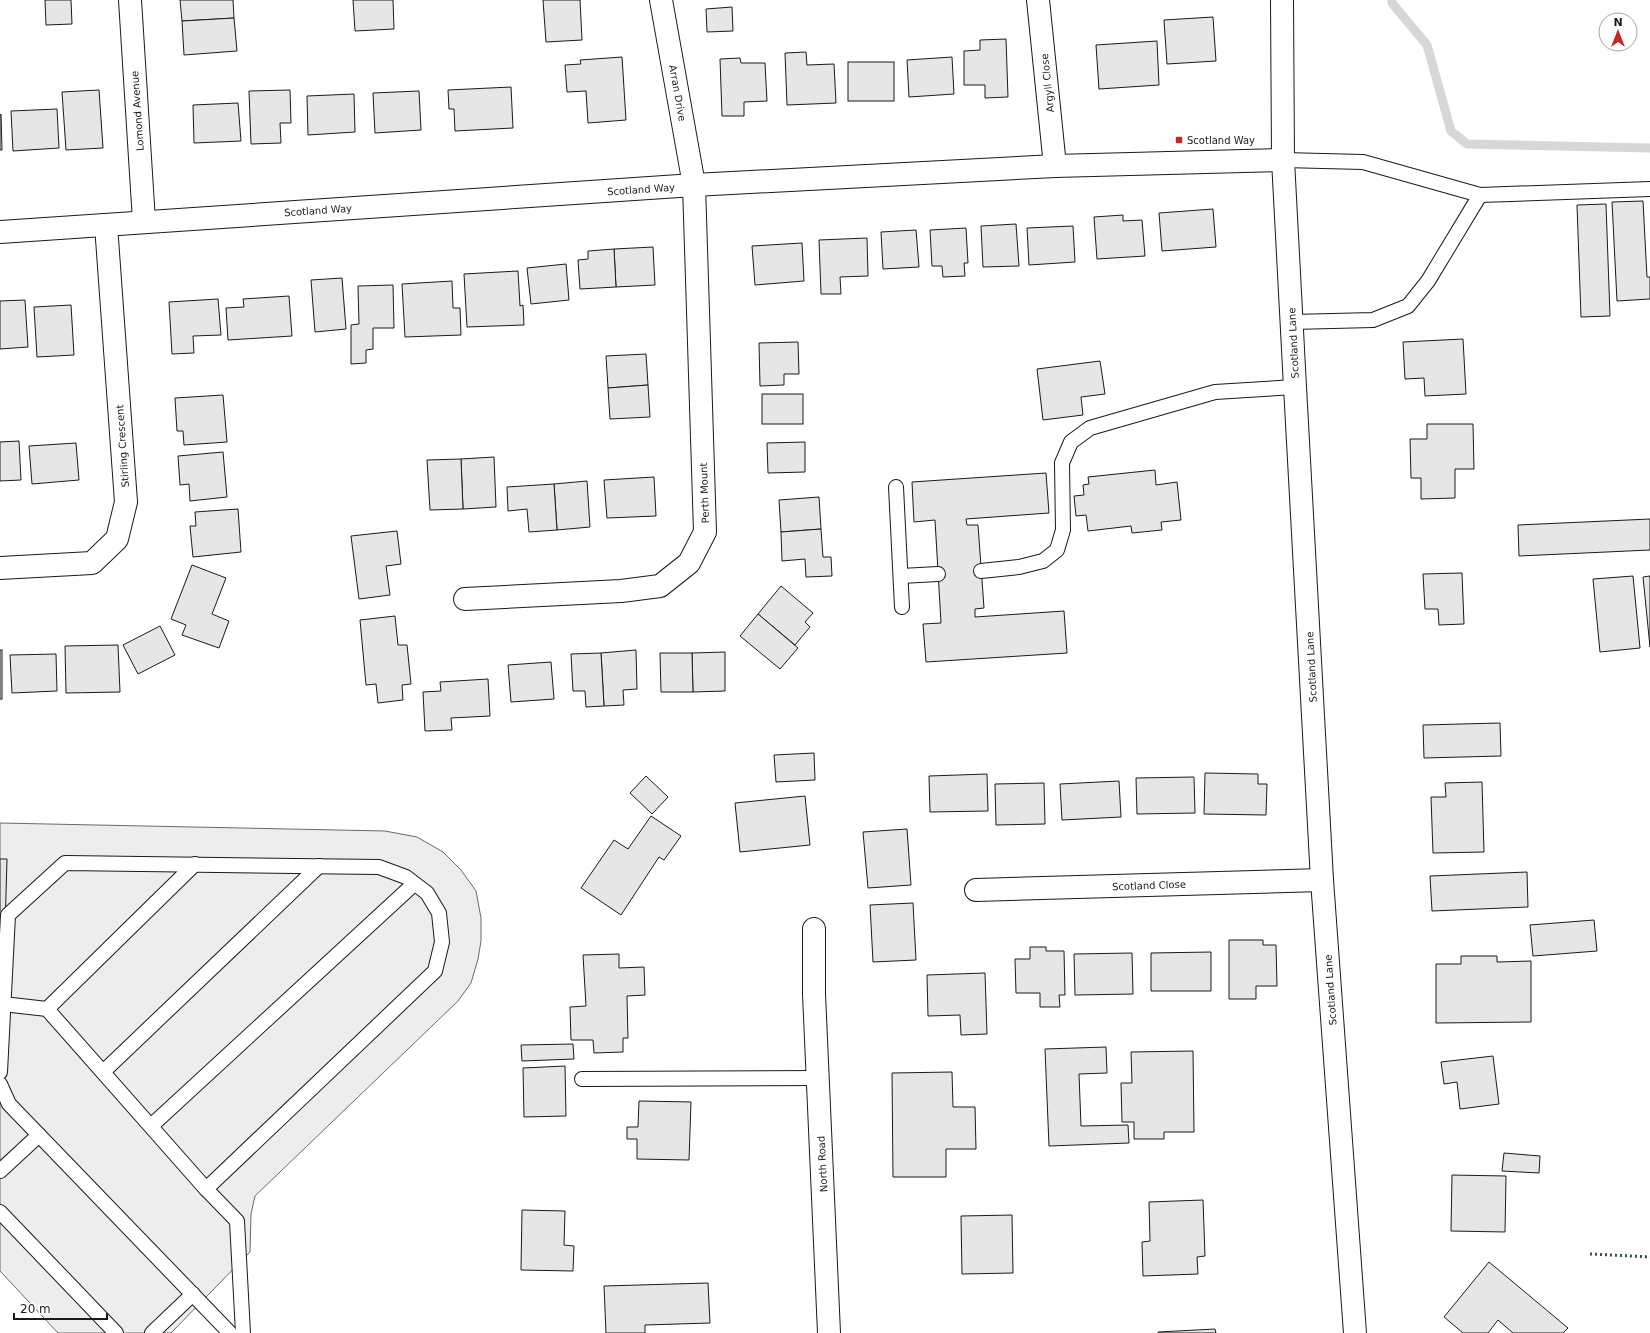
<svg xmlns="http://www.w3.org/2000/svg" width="1650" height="1333" viewBox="0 0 1650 1333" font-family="'DejaVu Sans',sans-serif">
<rect width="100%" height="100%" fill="#fff"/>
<!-- built -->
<path fill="#ededed" stroke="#6a6a6a" d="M0,823L385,831L417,837L443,852L461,870L476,891L481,918V941L478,959L471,983L458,1001L255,1196L251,1214L250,1252L171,1333H58L0,1271Z"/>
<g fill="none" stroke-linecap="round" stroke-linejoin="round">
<!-- stream -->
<path stroke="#d7d7d7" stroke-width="9" d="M1392,0V3L1427,45L1451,131L1467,144L1650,148"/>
</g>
<!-- building -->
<g fill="#e6e6e6" stroke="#1a1a1a">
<path d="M45,0H71L72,24L46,25Z"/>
<path d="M180,0H233L234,18L182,21Z"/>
<path d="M353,0H393L394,29L355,31Z"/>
<path d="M543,0H580L582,40L546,42Z"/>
<path d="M732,7L733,31L707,32L706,9Z"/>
<path d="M1213,17L1216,61L1167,64L1164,20Z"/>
<path d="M234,18L237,51L184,55L182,21Z"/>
<path d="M1006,39L1008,97L985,98V85H964V51L980,50V40Z"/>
<path d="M1157,41L1159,85L1099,89L1096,45Z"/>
<path d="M806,52L807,65L834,64L836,103L787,105L785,53Z"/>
<path d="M622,57L626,120L588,123L586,91L567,92L565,65L581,64L580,60Z"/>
<path d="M952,57L954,94L909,97L907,60Z"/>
<path d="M740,58L741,63H765L767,101L744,102V116H722L720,59Z"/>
<rect x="848" y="62" width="46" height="39"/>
<path d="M511,87L513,128L455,131L454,109H449L448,90Z"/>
<path d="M99,90L103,148L66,150L62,92Z"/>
<path d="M290,90L291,123H280L281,143L251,144L249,91Z"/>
<path d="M419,91L421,130L375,133L373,93Z"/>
<path d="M354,94L355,132L308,135L307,96Z"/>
<path d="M238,103L241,141L194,143L193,105Z"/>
<path d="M57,109L59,148L13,151L11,111Z"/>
<path d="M1,114L2,150H0V115Z"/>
<path d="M1643,201L1647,277H1650V299L1617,301L1612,202Z"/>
<path d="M1606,204L1610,316L1581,317L1577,205Z"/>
<path d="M1213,209L1216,247L1162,251L1159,213Z"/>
<path d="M1123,215V221L1142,220L1145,256L1097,259L1094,217Z"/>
<path d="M1016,224L1019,266L983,267L981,226Z"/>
<path d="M1073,226L1075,262L1029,265L1027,228Z"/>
<path d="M966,228L968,263H964L965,276L943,277L942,266H932L930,230Z"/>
<path d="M916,230L919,267L883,269L881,232Z"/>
<path d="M867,238L868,276L840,277L841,294H821L819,240Z"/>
<path d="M802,243L804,281L755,285L752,246Z"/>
<path d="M653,247L655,285L616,287L614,249Z"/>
<path d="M614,249L616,287L580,289L578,260L588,259V251Z"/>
<path d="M566,264L569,300L531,304L527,268Z"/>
<path d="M518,271L520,306L523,305L524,325L467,327L464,274Z"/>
<path d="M342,278L346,329L315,332L311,280Z"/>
<path d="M452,281L453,308H460L461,335L405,337L402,284Z"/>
<path d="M393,285L394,328H373V349L366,350V363L351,364V325L359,324L358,286Z"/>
<path d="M289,296L292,336L228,340L226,308L244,307L243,299Z"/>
<path d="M218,299L221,335L193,336L194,353L172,354L169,302Z"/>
<path d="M25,300L28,347L0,349V301Z"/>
<path d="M71,305L74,355L37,357L34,307Z"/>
<path d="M1463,339L1466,394L1425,396L1424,378L1405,379L1403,342Z"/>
<path d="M798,342L799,374H784V385L760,386L759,343Z"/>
<path d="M646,354L648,385L608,388L606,356Z"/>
<path d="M1100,361L1105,394L1081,397L1083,415L1043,420L1037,369Z"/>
<path d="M648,385L650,417L610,419L608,388Z"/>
<rect x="762" y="394" width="41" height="30"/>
<path d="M223,395L227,442L184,445L183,431H177L175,398Z"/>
<path d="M1427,424H1473L1474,469H1455V498L1421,499V478H1411L1410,439H1427Z"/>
<path d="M19,441L21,480L0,481V442Z"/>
<path d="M805,442V472L768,473L767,443Z"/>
<path d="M76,443L79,480L32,484L29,446Z"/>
<path d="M223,452L227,497L190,501L189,484L180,485L178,456Z"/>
<path d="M494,457L496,507L463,509L461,459Z"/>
<path d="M461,459L463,509L430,510L427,460Z"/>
<path d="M1155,470L1156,485L1177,482L1181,520L1161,522L1162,530L1132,533L1131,526L1088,531L1086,515L1076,516L1074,496L1084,495L1083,485L1089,484L1088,477Z"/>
<path d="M1046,473L1049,513L966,519L967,525H978L984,608L975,609V617L1064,611L1067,653L926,662L923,624L941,623L935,520L914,522L912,482Z"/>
<path d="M654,477L656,516L607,518L604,480Z"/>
<path d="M587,481L590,527L557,530L554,484Z"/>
<path d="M554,484L557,530L529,532L527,509L508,511L507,487Z"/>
<path d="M819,497L821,529L781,532L779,500Z"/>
<path d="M238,509L241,552L193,557L190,526H196L195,512Z"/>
<path d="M1650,519V550L1519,556L1518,525Z"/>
<path d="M821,529L823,557H831L832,576L806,577L805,559L782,561L781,532Z"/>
<path d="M397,531L401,564L386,566L390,595L359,599L351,536Z"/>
<path d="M192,565L226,578L212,614L229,621L219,648L182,635L186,625L171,619Z"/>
<path d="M1462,573L1464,624L1439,625L1438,609H1425L1423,574Z"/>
<path d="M1633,576L1640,648L1600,652L1593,579Z"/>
<path d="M1650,576V647L1643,577Z"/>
<path d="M781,586L813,613L805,622L810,627L795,645L758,614Z"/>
<path d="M758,614L798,648L780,669L740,636Z"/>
<path d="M395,616L398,645H407L411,684L402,685L403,700L378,703L376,684L366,685L360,620Z"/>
<path d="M160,626L175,655L138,674L123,645Z"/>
<path d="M118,645L120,692L66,693L65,646Z"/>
<rect x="0" y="650" width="2" height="49"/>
<path d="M636,650L637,689L623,690L624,705L604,706L601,653Z"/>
<path d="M725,652V691L693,692L692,653Z"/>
<path d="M601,653L604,706L586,707L585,691H573L571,654Z"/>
<path d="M660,653H692L693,692H661Z"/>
<path d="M56,654L57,691L12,693L10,655Z"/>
<path d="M551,662L554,699L511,702L508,665Z"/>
<path d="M488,679L490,716L451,718L452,730L425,731L423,692L441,691L440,682Z"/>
<path d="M1500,723L1501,756L1424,758L1423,725Z"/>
<path d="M814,753L815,780L776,782L774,755Z"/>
<path d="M1205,773L1258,774V784H1267L1266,815L1204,814Z"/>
<path d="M987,774L988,811L930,812L929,776Z"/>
<path d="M646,776L668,797L652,814L630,793Z"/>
<path d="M1194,777L1195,813L1137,814L1136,778Z"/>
<path d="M1119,781L1121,817L1062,820L1060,784Z"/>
<path d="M1482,782L1484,852L1433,853L1431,797H1446L1445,783Z"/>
<path d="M1044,783L1045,824L996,825L995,784Z"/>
<path d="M805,796L810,845L740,852L735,803Z"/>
<path d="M651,816L681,836L664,860L659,857L621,915L581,888L614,840L628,849Z"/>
<path d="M907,829L911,885L868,888L863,832Z"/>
<path d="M0,859H7L2,1035H0Z"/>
<path d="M1527,872L1528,907L1432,911L1430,876Z"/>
<path d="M913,903L916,960L873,962L870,905Z"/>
<path d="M1594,920L1597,951L1533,956L1530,925Z"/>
<path d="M1229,940H1263V945H1276L1277,986H1256V999H1229Z"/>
<path d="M1030,947H1046V951H1064L1065,995H1059L1060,1007H1040V993H1016L1015,959H1030Z"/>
<path d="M1211,952V991H1151V953Z"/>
<path d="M1132,953L1133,994L1075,995L1074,954Z"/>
<path d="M619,954V968L644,967L645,995L627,996L628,1038H623V1052L594,1053L593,1040H571L570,1007L586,1006L583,955Z"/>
<path d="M1461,956H1497V962L1531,961V1022L1436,1023V964H1461Z"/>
<path d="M985,973L987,1034L961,1035L960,1015L928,1016L927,975Z"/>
<path d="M573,1044L574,1059L522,1061L521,1045Z"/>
<path d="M1106,1047L1107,1073L1079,1074L1081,1126L1128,1125L1129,1143L1049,1146L1045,1049Z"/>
<path d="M1193,1051L1194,1132H1164V1139H1134V1122H1122L1121,1083H1132L1131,1052Z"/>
<path d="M1493,1056L1499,1104L1460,1109L1457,1082L1444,1084L1441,1062Z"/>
<path d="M565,1066L566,1116L524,1117L523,1068Z"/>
<path d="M952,1072L953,1107H975L976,1149H946V1177H893L892,1073Z"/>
<path d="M639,1101L691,1102L689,1160L637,1159V1139H627V1127H638Z"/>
<path d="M1504,1153L1540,1156L1539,1173L1502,1171Z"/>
<path d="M1452,1175L1506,1176L1505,1232L1451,1231Z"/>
<path d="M1203,1200L1205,1256L1197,1257L1198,1274L1143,1276L1142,1242L1150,1241L1149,1202Z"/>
<path d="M522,1210L565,1211L564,1245L574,1246L573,1271L521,1270Z"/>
<path d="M1012,1215L1013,1273L962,1274L961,1216Z"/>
<path d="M1489,1262L1568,1328L1563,1333H1513L1498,1320L1488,1333H1463L1444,1317Z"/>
<path d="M708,1283L710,1323L645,1325V1333H606L604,1286Z"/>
<path d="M1215,1329L1216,1333H1158V1332Z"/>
</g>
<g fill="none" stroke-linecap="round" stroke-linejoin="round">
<!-- lane casing -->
<g stroke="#1a1a1a" stroke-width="16">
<g id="lane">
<path d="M1283,160L1363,162L1480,195L1650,189"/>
<path d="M1292,322L1373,320L1408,306L1428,281L1480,195"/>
<path d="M896,487L902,607"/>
<path d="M981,571L1019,567L1043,561L1057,550L1063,530L1062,463L1071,442L1090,428L1215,392L1295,387"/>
<path d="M901,576L938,574"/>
<path d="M3,1004L47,1009L206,1189L237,1221L243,1333"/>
<path d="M47,1009L195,864"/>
<path d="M0,1072L8,915L65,863L379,867L406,877L427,893L439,913L442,942L435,971L206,1189"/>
<path d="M103,1072L319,866"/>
<path d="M582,1079L818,1078"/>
<path d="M0,1084L9,1104L230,1333"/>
<path d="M151,1126L414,884"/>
<path d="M0,1171L39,1135"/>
<path d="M0,1212L116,1333"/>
<path d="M152,1333L193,1294"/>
</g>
</g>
<!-- street casing -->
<g stroke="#1a1a1a" stroke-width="24">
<g id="street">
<path d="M130,0L144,221"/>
<path d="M1038,0L1055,166"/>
<path d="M1282,0L1283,160L1295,387L1322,880L1355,1333"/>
<path d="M0,232L694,185L1055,166L1283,160"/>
<path d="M0,568L92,563L117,539L126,502L106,225"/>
<path d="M465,599L621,591L660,586L689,563L705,532L694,185L661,0"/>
<path d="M976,890L1322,880"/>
<path d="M814,929V994L829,1333"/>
</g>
</g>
<!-- lane -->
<use href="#lane" stroke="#fff" stroke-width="14"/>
<!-- street -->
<use href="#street" stroke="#fff" stroke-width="22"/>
<!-- hedge -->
<path stroke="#2b5a34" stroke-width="3" stroke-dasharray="2 3" stroke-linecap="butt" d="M1590,1254L1650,1257"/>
</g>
<!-- markers -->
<rect fill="#c62828" stroke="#fff" stroke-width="1.5" x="1175" y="136" width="8" height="8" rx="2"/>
<g text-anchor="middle" stroke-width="3" stroke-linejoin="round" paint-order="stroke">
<!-- street labels -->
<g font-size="10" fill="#1a1a1a" stroke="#fff">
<text transform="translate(1047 83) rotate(-96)" y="4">Argyll Close</text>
<text transform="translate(678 93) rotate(80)" y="4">Arran Drive</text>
<text transform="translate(137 111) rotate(-94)" y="4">Lomond Avenue</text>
<text transform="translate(641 189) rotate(-4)" y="4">Scotland Way</text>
<text transform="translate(318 210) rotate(-4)" y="4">Scotland Way</text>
<text transform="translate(1293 343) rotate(-93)" y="4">Scotland Lane</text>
<text transform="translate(122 446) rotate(-94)" y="4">Stirling Crescent</text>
<text transform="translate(704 493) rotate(-92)" y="4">Perth Mount</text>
<text transform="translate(1311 667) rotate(-93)" y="4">Scotland Lane</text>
<text transform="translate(1149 885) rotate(-2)" y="4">Scotland Close</text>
<text transform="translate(1330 990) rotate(-94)" y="4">Scotland Lane</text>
<text transform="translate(822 1164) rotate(-93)" y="4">North Road</text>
</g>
<!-- poi labels -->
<g font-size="10" fill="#1a1a1a" stroke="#fff" text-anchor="start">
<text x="1187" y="144">Scotland Way</text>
</g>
</g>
<!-- north arrow -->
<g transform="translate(1618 32)"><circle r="19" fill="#ffffff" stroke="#a3a3a3"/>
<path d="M0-3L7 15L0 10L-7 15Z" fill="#c62828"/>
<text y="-6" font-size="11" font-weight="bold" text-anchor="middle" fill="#1a1a1a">N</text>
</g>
<!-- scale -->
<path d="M14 1313v6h93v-6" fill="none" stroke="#1a1a1a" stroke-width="2"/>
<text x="20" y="1313" font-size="12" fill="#1a1a1a" stroke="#ffffff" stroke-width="3" paint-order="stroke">20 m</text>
</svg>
